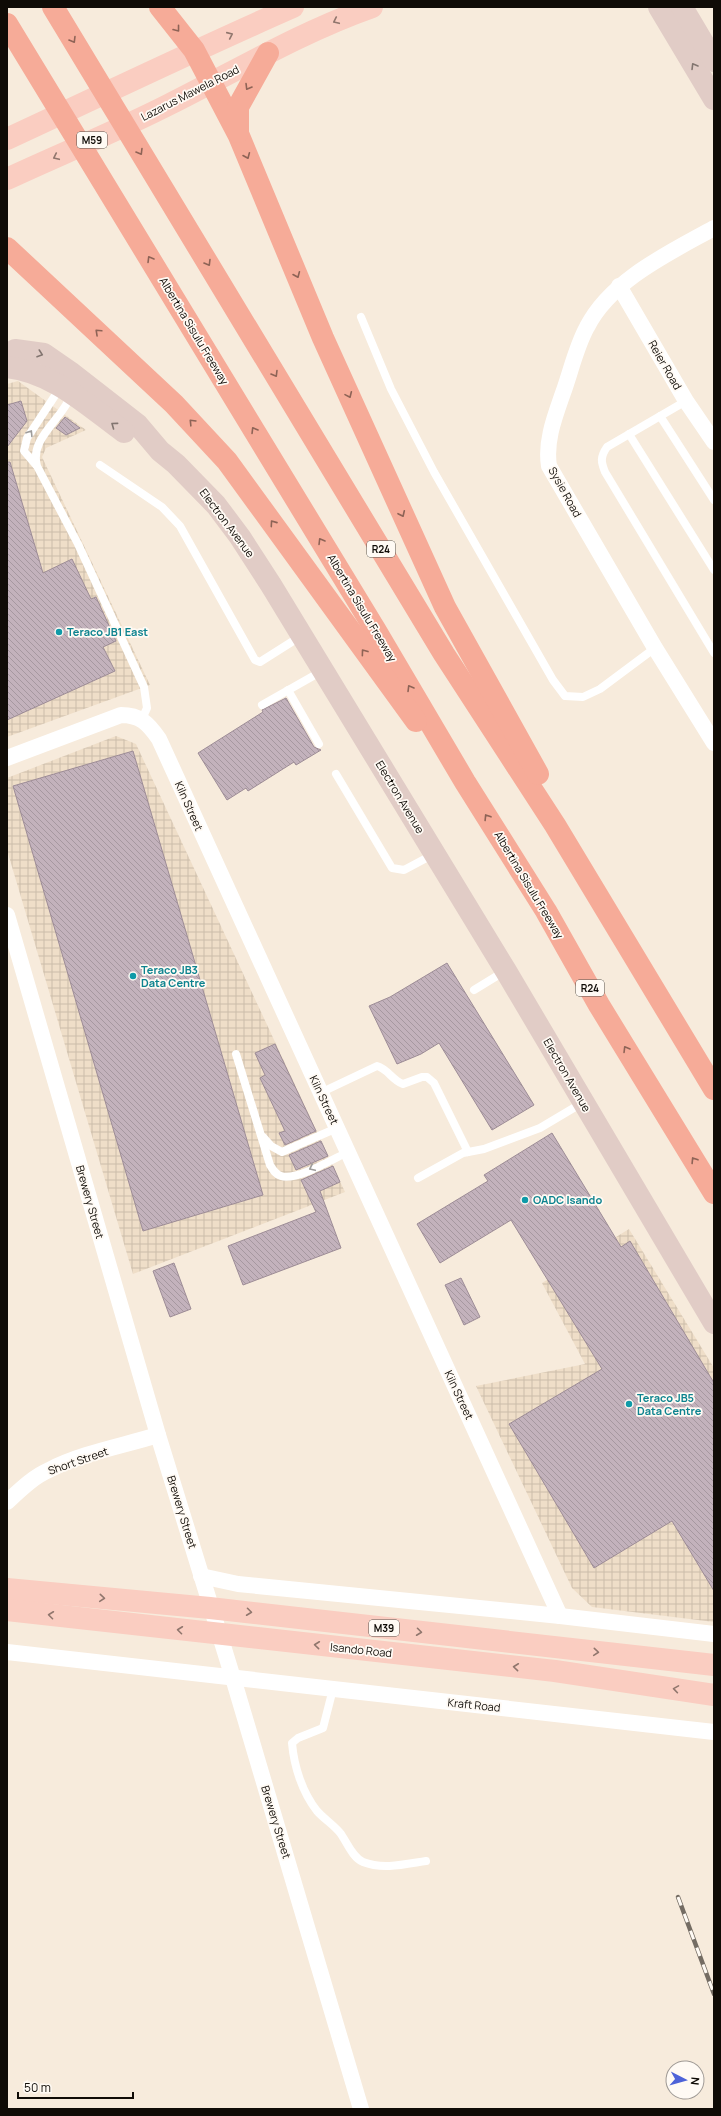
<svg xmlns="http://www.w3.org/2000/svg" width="721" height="2116" viewBox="0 0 721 2116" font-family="Manrope,sans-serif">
<defs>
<pattern id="industrial-grid" width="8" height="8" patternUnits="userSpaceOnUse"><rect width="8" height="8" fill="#efdec8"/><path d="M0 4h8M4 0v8" fill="none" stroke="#ccbdaa"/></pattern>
<pattern id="building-back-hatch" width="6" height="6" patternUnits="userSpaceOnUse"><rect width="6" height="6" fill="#c3b2bc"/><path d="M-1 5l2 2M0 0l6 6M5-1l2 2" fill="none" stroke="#a698a0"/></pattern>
</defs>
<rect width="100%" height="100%" fill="#f7ebdc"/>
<!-- industrial -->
<g fill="url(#industrial-grid)">
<path d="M18,381L86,430L46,448L42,457L150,685L7,737V384Z"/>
<path d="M116,736L136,744L345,1192L133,1274L7,850V778Z"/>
<path d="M629,1229L714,1368V1622L592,1607L572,1588L476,1386L585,1364L542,1283Z"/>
</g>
<!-- building -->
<g fill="url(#building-back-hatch)" stroke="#9d8c96">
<path d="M21,401L27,421L7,447V405Z"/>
<path d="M65,417L80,428L66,435L56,428Z"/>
<path d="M7,462H10L43,573L72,559L91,599L96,597L116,641L103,647L115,671L7,720Z"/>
<path d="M286,698L314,747L321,750L296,765L294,762L248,791L246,788L227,800L198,753L263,712L262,710Z"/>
<path d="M133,751L263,1195L143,1231L13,786Z"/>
<path d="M447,963L534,1105L492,1130L439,1043L421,1054L397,1064L369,1006L390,997Z"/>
<path d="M275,1044L316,1131L285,1145L279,1133L285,1131L260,1078L265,1075L255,1053Z"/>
<path d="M552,1133L621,1247L630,1241L714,1383V1591L672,1521L594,1568L509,1424L602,1369L511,1220L440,1263L417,1224L488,1181L484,1175Z"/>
<path d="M321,1141L328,1156L296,1170L289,1155Z"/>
<path d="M333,1166L340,1182L320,1191L341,1248L243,1285L228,1246L316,1212L301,1180Z"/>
<path d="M174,1263L191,1309L170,1317L153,1271Z"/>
<path d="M461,1278L480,1317L464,1325L445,1285Z"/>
</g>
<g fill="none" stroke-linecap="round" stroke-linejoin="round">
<!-- service -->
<g stroke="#fff" stroke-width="8">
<path d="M361,317L391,389L434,472L553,680L565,696L583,697L600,689L655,648"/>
<path d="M71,395C63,419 29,438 37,466L78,544L144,687L147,708L142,719"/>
<path d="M686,401L607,447C600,457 601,462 605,472L714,653"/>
<path d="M660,416L714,500"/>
<path d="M629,434L714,570"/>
<path d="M36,465L24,451L27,438L60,388"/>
<path d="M100,465L162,507L180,526L255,660L260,662L301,636"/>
<path d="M288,690L319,744"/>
<path d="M262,705L322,671"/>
<path d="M336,774L392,868L404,870L434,854"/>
<path d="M474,990L505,971"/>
<path d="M236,1054L270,1165C273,1170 275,1174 281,1176C297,1181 333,1159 348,1152"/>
<path d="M320,1093L377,1066C388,1069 392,1080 403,1084L422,1077H427L434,1083L468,1152"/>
<path d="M263,1137L271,1146L282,1152L337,1128"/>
<path d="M418,1178L463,1153L484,1149L540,1128L582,1103"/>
<path d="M333,1689L323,1728L298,1738L292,1743C294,1766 302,1792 317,1811C324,1819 334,1825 341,1834C347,1843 353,1858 363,1862C383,1870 406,1864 426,1861"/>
</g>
<!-- minor -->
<g stroke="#fff" stroke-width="16">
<path d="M714,228C669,253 611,280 587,327C576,347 571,371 563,393C555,416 545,441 549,466L655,648L714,743"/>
<path d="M619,286L686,401L714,442"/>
<path d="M7,758L121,715C140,715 148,723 159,739L560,1616"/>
<path d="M7,915L158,1435L233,1678L361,2109"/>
<path d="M7,1502C20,1490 33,1477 49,1470C82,1453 122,1446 158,1435"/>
<path d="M201,1576L238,1584L560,1616L714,1634"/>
<path d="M7,1652L714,1732"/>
</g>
<!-- secondary -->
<g stroke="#e1ccc6" stroke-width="22">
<path d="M659,7L714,99"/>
<path d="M682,7L714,61"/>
<path d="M7,355L15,350L44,354L70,372L138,425L160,451L176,464L216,505L240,537L271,585L506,971L714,1323"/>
<path d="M7,367C53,372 88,406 124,432"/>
</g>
<!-- primary -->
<g stroke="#facdc1" stroke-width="22">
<path d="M7,139C102,95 197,49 293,7"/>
<path d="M7,179C61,154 117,131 170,104C236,71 301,32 372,7"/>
<path d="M7,1589L210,1608L714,1665"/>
<path d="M7,1610L555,1671L714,1695"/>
</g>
<!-- motorway -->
<g stroke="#f6ab98" stroke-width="22">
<path d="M53,7L444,654L555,825L714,1089"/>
<path d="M160,7L194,50L239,136L323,338L445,607L538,774"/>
<path d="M7,24L376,631L465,782L546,911L599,1005L714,1193"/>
<path d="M238,132V107L268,53"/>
<path d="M7,248L174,404L227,461L416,721"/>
</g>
<!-- rail casing -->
<g stroke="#746c63" stroke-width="4.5">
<path id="rail" d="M678,1897L714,1994"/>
</g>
<!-- rail -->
<use href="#rail" stroke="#fffaf4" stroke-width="3" stroke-dasharray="9" stroke-linecap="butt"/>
</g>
<!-- one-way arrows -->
<defs><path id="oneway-chevron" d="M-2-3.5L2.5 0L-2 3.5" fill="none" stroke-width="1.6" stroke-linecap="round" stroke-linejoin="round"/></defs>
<g stroke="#90766d">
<use href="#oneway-chevron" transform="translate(336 21) rotate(155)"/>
<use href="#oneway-chevron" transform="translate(230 35) rotate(-24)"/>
<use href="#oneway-chevron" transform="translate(56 157) rotate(155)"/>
<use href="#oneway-chevron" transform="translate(102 1598) rotate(5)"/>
<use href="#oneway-chevron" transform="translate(249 1612) rotate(7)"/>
<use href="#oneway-chevron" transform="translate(51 1615) rotate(-173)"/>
<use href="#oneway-chevron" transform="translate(180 1630) rotate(-173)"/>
<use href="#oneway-chevron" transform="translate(419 1632) rotate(7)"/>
<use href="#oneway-chevron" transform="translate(317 1645) rotate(-174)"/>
<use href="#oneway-chevron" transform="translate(596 1652) rotate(5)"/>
<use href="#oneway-chevron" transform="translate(516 1667) rotate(-174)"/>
<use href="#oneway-chevron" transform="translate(676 1689) rotate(-171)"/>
</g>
<g stroke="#8e6356">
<use href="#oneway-chevron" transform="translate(177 29) rotate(52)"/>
<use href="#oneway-chevron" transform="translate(73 40) rotate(59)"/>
<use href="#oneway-chevron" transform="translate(248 87) rotate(121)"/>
<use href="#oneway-chevron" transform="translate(140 152) rotate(59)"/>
<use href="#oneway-chevron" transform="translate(247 156) rotate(67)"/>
<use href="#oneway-chevron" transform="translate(150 259) rotate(-121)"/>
<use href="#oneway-chevron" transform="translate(208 263) rotate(59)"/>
<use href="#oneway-chevron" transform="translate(297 275) rotate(67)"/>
<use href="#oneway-chevron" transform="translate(98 332) rotate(-137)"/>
<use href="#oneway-chevron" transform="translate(275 374) rotate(59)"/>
<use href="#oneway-chevron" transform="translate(349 395) rotate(66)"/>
<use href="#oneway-chevron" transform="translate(192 422) rotate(-134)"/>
<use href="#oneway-chevron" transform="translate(254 430) rotate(-121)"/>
<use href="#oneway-chevron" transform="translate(402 514) rotate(65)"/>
<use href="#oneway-chevron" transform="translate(273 523) rotate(-125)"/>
<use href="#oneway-chevron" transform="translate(321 541) rotate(-121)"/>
<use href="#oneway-chevron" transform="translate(364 652) rotate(-126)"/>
<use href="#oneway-chevron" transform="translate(410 688) rotate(-121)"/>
<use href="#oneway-chevron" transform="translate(487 817) rotate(-122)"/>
<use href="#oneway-chevron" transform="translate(626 1049) rotate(-121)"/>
<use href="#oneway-chevron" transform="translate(694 1160) rotate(-122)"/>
</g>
<g stroke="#827570">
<use href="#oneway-chevron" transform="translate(694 66) rotate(-121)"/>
<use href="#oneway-chevron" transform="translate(40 354) rotate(19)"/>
<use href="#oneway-chevron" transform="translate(114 425) rotate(-144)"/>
</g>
<g stroke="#9f9d9b">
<use href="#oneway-chevron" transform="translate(30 433) rotate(-58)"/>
<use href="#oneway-chevron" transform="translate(312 1168) rotate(155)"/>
</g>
<!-- markers -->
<g fill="#0f9aa8" stroke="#fffaf4" stroke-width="1.5">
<circle cx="59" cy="632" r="4"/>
<circle cx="133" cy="976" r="4"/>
<circle cx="525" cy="1200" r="4"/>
<circle cx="629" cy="1404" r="4"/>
</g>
<g text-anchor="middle" stroke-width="3.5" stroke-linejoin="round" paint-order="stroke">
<!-- shield labels -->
<g fill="#fffaf4" stroke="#57534d" stroke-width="1">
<rect x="77" y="132" width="30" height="16" rx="3"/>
<rect x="367" y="541" width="28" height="16" rx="3"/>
<rect x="576" y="980" width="28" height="16" rx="3"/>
<rect x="369" y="1620" width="30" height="16" rx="3"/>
</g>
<g font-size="10" font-weight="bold" fill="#0f0b06">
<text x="92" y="144">M59</text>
<text x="381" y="553">R24</text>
<text x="590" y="992">R24</text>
<text x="384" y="1632">M39</text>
</g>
<!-- street labels -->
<g font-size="11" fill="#0f0b06" stroke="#fffaf4">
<text transform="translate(190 93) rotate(-27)" y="4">Lazarus Mawela Road</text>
<text transform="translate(194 331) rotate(59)" y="4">Albertina Sisulu Freeway</text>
<text transform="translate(665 365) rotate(60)" y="4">Reier Road</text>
<text transform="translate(565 492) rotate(61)" y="4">Sysie Road</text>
<text transform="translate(227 523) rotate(53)" y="4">Electron Avenue</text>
<text transform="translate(362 608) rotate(59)" y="4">Albertina Sisulu Freeway</text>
<text transform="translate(400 797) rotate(59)" y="4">Electron Avenue</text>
<text transform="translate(189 806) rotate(66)" y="4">Kiln Street</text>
<text transform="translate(529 885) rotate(59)" y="4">Albertina Sisulu Freeway</text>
<text transform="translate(567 1075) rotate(60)" y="4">Electron Avenue</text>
<text transform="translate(324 1100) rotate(65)" y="4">Kiln Street</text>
<text transform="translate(90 1202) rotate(74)" y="4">Brewery Street</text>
<text transform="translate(459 1395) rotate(65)" y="4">Kiln Street</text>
<text transform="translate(78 1461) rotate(-19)" y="4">Short Street</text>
<text transform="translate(182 1512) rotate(73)" y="4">Brewery Street</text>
<text transform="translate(361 1650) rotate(6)" y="4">Isando Road</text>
<text transform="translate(474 1705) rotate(6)" y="4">Kraft Road</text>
<text transform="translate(276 1822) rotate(73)" y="4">Brewery Street</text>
</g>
<!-- culture labels -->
<g font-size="11" font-weight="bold" fill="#0d838f" stroke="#fffaf4" text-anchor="start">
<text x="67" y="636">Teraco JB1 East</text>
<text x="141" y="974">Teraco JB3<tspan x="141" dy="13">Data Centre</tspan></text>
<text x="533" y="1204">OADC Isando</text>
<text x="637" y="1402">Teraco JB5<tspan x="637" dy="13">Data Centre</tspan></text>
</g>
</g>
<!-- border -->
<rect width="721" height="2116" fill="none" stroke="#0f0b06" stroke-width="16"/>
<!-- north arrow -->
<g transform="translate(685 2080) rotate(96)"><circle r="19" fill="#fffaf4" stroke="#9f9a95"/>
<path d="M0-3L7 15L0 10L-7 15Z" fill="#4e63d8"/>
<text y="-6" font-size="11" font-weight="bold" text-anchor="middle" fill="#0f0b06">N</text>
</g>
<!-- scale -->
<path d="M18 2092v6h115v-6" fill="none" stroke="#0f0b06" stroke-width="2"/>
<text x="24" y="2092" font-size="12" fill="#0f0b06" stroke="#fffaf4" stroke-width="3" paint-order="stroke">50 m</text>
</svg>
